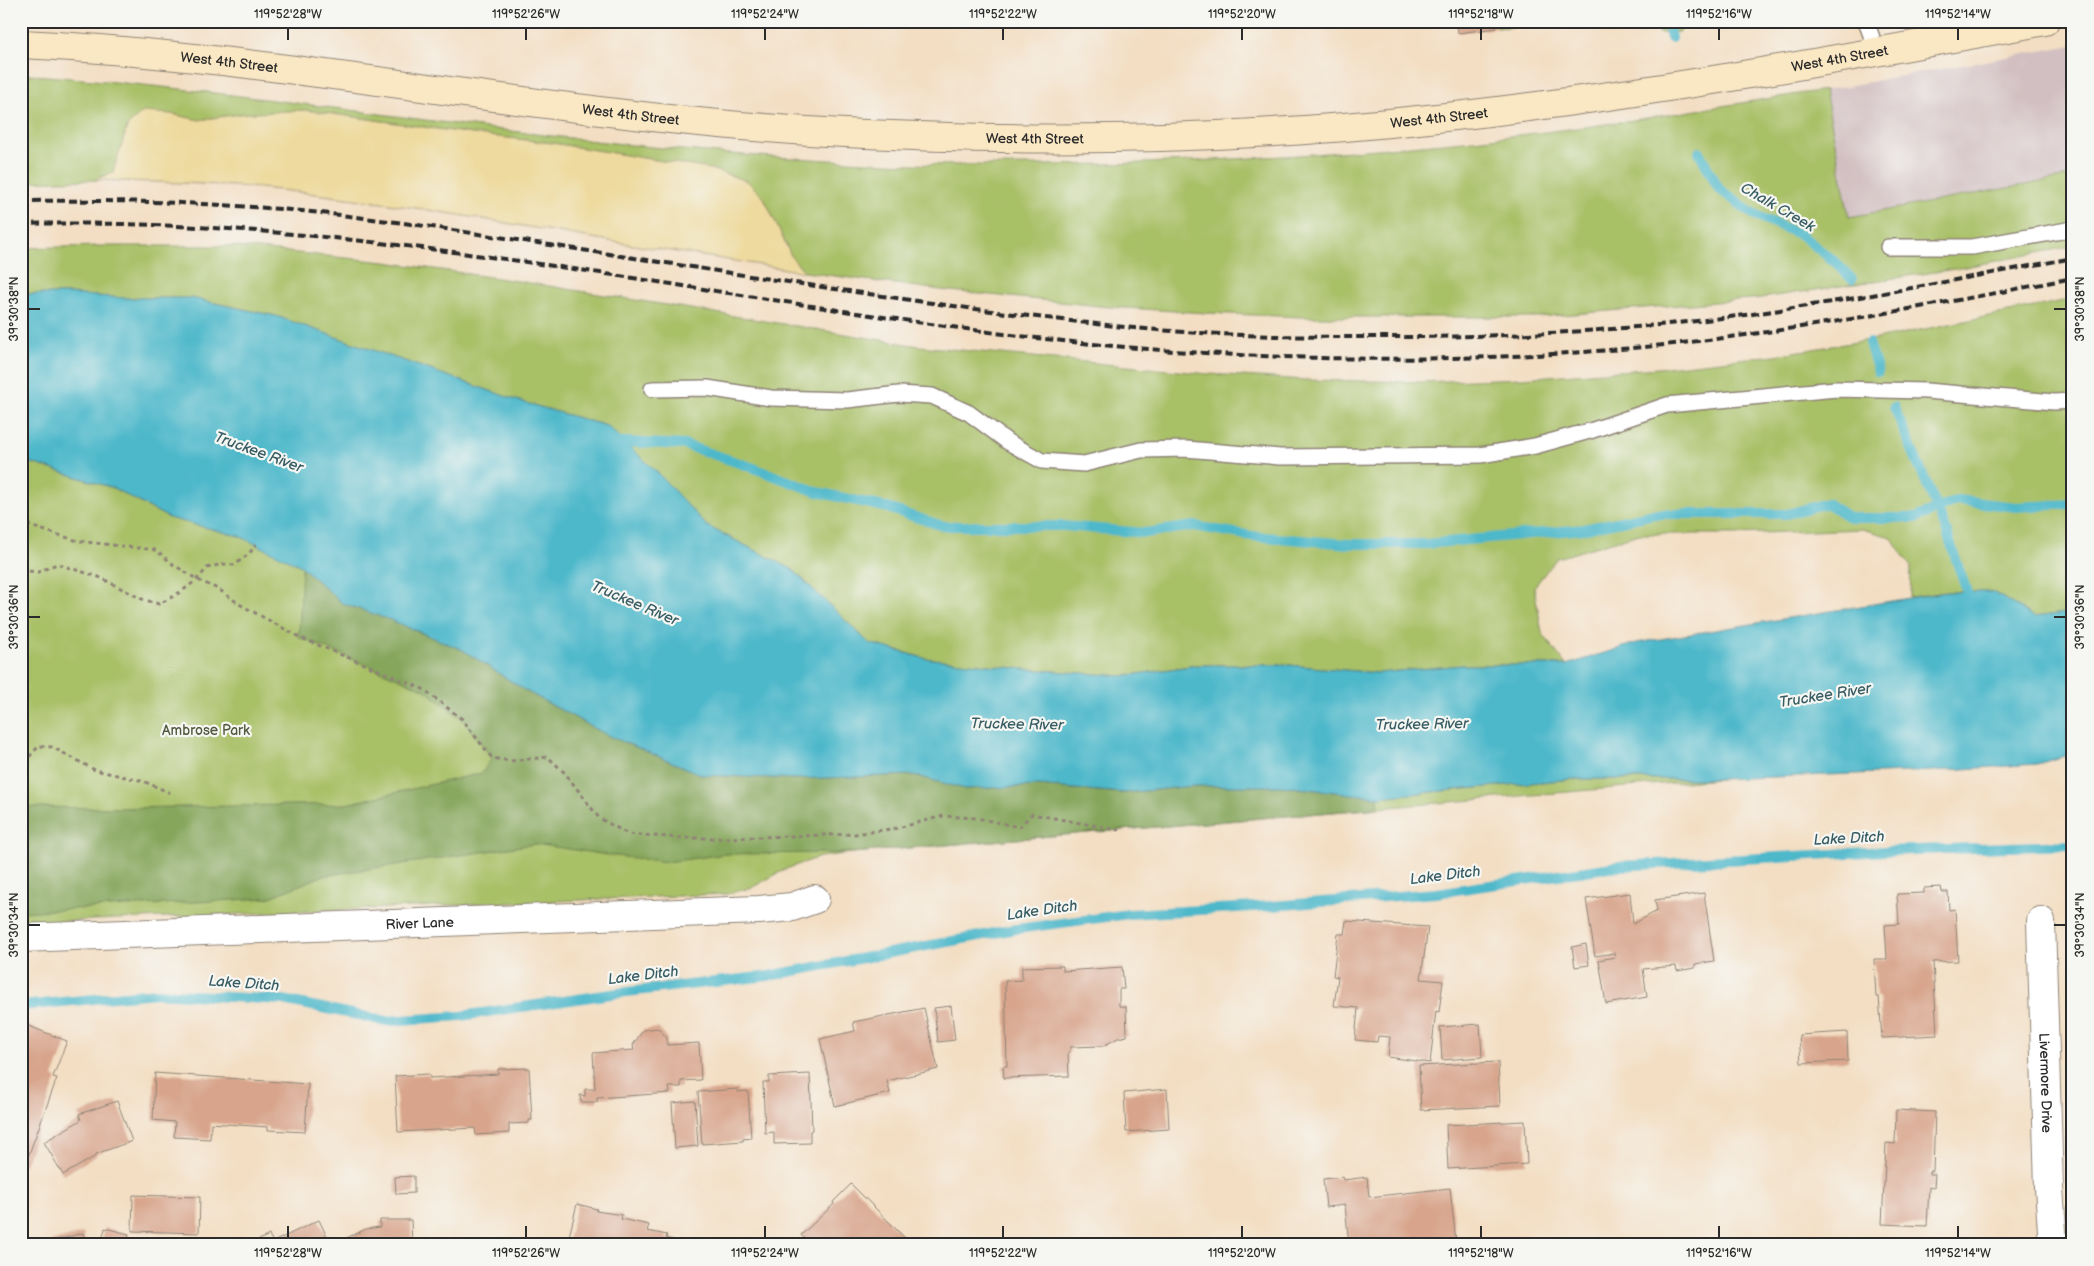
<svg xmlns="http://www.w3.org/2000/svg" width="2094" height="1266" viewBox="0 0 2094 1266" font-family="'Balsamiq Sans',sans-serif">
<rect width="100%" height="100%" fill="#f6f6f2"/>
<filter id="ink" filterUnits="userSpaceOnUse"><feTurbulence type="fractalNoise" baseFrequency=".02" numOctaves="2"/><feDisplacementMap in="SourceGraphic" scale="10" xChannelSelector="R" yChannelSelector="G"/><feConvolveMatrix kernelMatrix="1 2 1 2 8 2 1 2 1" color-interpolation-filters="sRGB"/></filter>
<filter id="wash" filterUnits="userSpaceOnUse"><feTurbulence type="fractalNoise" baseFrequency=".0096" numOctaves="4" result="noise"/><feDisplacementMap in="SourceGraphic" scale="20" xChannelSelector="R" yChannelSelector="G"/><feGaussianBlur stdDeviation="1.12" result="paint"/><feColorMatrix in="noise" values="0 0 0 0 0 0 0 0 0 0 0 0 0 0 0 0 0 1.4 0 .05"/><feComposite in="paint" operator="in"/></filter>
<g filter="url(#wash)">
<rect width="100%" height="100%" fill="#f3dec3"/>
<!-- industrial -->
<path fill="#d2bfc1" d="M2073,45V176L1848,217L1825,90Z"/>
<!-- green -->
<g fill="#a8c066" stroke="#6a7648">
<path d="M1496,21H1582L1497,28Z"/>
<path d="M1643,21H1687L1680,32L1660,33Z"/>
<path d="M21,74C273,92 521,141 773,157C836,160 900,165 964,165C1155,167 1347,155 1537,133C1633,122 1729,104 1825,90L1849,217L2073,176V246L1955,269L1762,298L1538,317H1301L1206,313L1109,307L941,290L805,272L792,258L764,198L747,181L710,169L552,143L472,134L305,110L240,114L199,120L171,114L128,125L113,172L95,180L21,182Z"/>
<path d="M101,246H229L385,262L518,281L919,346L1209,374L1306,380L1421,382L1522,378L1658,368L1775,355L1876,339L2073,299V612L2034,617L1993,592H1946L1910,597L1911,567L1891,537L1862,529L1738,534H1639L1557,558L1534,587L1542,633L1566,665H1462L1378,673L1289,665H1197L1124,676L1024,669L924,658L869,643L792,569L707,526L607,426L519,401L276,316L191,298H125L69,294H21V248Z"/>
<path d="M21,462L32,463L113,488L169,518L239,536L302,566L342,603L463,650L526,691L607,735L703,775L1038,786L1124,793L1194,786H1282L1378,797L1573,779H1720L852,853L820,857L786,869L753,887L727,894L21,923Z"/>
</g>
<!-- forest -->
<path fill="#86a65b" stroke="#586843" d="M302,566L342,603L393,621L463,650L526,691L607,735L703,775L795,779L913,775L965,789L1038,786L1124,793L1194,786H1282L1378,797L1379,808L852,853L726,854L667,862L608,855L535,844L322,876L268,898L21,912V807L120,808L346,804L482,773L492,758L462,719L424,689L299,637Z"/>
<!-- sand -->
<path fill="#eeda9e" stroke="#8c8264" d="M305,110L472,134L552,143L710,169L747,181L764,198L792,258L805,272C748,263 690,254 633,245C509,224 386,200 261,188C205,183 150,182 95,180L113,172L128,125L143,112L171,114L199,120L240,114Z"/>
<!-- water -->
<path fill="#4eb8ca" stroke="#3c727a" d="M21,294H69L125,298H191L276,316L519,401L607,426L655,470L707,526L792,569L869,643L924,658L1024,669L1124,676L1197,665H1289L1378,673L1462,665H1566L1636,643L1946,592H1993L2034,617L2073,612V754L2037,764L1934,771L1720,779H1573L1378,797L1282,786H1194L1124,793L1039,786L965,789L913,775L795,779L703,775L607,735L526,691L463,650L393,621L342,603L301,566L239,536L169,518L113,488L32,463L21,462Z"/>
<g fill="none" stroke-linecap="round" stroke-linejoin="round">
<!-- stream -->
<g stroke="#4eb8ca" stroke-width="10">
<path d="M1667,21L1671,38"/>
<path d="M1699,152L1719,189L1753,214L1801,235L1835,262L1852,279"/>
<path d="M1869,343L1878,372"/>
<path d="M1894,407L1945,527L1967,592"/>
<path d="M624,442L685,445L751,467L817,492L884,507L943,526H1064L1145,533L1194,526L1252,536L1348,544H1426L1584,529L1654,514H1787L1827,503L1850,518H1916L1957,500L2016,507L2073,504"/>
<path d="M21,1006L156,993L283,1000L386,1021L461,1016L618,993L768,976L1016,929L1129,914L1271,906L1436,893L1619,866L1885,851L2073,845"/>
</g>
</g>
<g id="blocks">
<!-- building -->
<g fill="#d8a58c">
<path d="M1457,21H1496L1497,28L1458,33Z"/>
<path d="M1941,887L1942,892H1948L1949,910L1955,909L1958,961L1933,962L1937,1035L1882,1038L1879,997H1876L1874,959H1887L1885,925L1899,924L1897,894L1924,893V888Z"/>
<path d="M1630,893L1633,924L1657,911L1655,900L1704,893L1714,961L1695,964V968L1677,971L1676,966L1643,969L1647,997L1606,1004L1599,960L1615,957L1614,953L1595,956L1586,899Z"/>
<path d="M1346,921L1428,927L1421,979L1443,981L1439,1012L1436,1011L1430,1063L1388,1057L1390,1037L1378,1036L1377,1042L1355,1040L1358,1008L1334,1006L1338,977L1333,976L1338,934H1344Z"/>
<path d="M1586,944L1589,965L1575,967L1572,947Z"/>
<path d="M1063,966V971L1122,967L1124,989H1119V1006L1126,1007L1127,1036L1118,1038L1103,1046L1070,1047V1052H1068L1069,1076L1004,1078L1003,1066H1007L1005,981L1022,980V967Z"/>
<path d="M951,1006L955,1040L938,1042L934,1008Z"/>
<path d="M924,1008L938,1069L887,1081L890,1093L835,1106L820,1039L855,1031L853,1022Z"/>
<path d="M21,1023L67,1041L53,1077L57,1078L25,1165L21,1164Z"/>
<path d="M1480,1024L1482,1057L1442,1060L1440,1027Z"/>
<path d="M658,1028L667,1038V1045L699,1043L701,1080L681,1081V1087H669L670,1093L597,1098V1102H581L580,1095L585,1096V1089H595L593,1053L634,1050L633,1045L643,1030Z"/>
<path d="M1847,1032L1848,1061L1801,1063L1799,1035Z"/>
<path d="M1498,1062L1500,1106L1421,1110L1419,1066Z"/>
<path d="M529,1068L532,1120H529V1123L509,1124V1133L476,1135L475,1128L398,1132L395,1076L429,1074L430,1078L498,1074V1069Z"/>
<path d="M155,1073L308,1084L305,1132L268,1130V1127L211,1123L210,1139L174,1137L175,1122L153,1120Z"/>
<path d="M810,1074L812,1130L810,1131V1143L774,1144V1132L765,1133L763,1082H769V1076Z"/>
<path d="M738,1089V1092L748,1091L751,1138L743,1139V1141L702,1144L698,1092Z"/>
<path d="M1167,1089L1169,1129L1126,1132L1124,1093Z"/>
<path d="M117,1101L132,1141L96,1154V1156L63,1175L44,1142L81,1120L79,1114Z"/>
<path d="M695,1101L698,1146L675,1148L672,1103Z"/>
<path d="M1896,1110L1935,1112L1933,1171H1930V1174H1935L1934,1188L1929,1187L1927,1226L1882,1224L1886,1143L1895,1144Z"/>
<path d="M1525,1121L1527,1164L1448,1169L1446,1125Z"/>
<path d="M414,1176V1193L396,1194L395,1177Z"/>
<path d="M1343,1177L1344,1180L1367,1177L1369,1197L1450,1188L1456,1242L1432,1245V1243L1425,1245H1349L1345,1205L1326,1207L1323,1179Z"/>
<path d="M851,1184L907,1240L902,1245H810L801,1235L834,1204L833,1202Z"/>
<path d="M133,1195L200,1197L199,1233L132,1231Z"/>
<path d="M577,1204L597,1209L596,1211L622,1215L621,1219L649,1225L647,1231L667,1235L666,1238L689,1245H567Z"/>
<path d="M319,1220L331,1245L366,1229L380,1227V1220H411L412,1245H249L269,1235L273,1242Z"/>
<path d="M105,1228L129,1234L126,1245H101Z"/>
<path d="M83,1233L86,1245H42V1244Z"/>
</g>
</g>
</g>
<g filter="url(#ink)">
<use href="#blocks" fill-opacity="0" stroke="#8f8477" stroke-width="1"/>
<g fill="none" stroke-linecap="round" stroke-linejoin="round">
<!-- lane casing -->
<g stroke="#8f8477" stroke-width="18">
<g id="lane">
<path d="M1866,21L1877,52"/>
<path d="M1888,247H1972L2073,229"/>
<path d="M652,389L707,388L771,398L847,400L899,394L932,396L969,413L1008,442L1042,461L1084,464L1141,450L1186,449L1280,457L1480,455L1535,446L1593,430L1667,405L1836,389L1926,391L2054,402L2073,401"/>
</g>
</g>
<!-- street casing -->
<g stroke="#8f8477" stroke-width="30">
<g id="street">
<path id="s1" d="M2041,921L2049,1188L2053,1245"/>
<path id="s2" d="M21,938L759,910L792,907L815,899"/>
</g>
</g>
<!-- secondary casing -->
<g stroke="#8f8477" stroke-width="30">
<g id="secondary">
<path id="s3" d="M21,44C291,57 556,117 825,132C1026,143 1228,141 1428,119C1635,97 1840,59 2045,21"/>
</g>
</g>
<!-- path -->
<g stroke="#8f8477" stroke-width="3" stroke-dasharray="4 4" stroke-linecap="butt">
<path d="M21,509L30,526L78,541L156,550L174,565L198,580L218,589L241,605L299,637L423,689L462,719L492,758L510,761L548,757L565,773L599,818L628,834L682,838H729L855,834L898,828L943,816L977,818L1019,827L1032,814L1119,830"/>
<path d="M21,570L38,572L57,564L67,567L99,577L142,599L159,604C178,594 194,585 207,568L222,564L234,565L249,554L256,544"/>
<path d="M21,757L30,756L39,746L52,747L95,770L143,781L170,793"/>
</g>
<!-- lane -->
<use href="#lane" stroke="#fff" stroke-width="15"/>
<!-- street -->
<use href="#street" stroke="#fff" stroke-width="28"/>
<!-- secondary -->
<use href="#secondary" stroke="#fae7c3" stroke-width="28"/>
<!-- rail -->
<g stroke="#2b2b2b" stroke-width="4" stroke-dasharray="8 4" stroke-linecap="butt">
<path d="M21,201C111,200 201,202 291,210C391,219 490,236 589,251C770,279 952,309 1134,328C1210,335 1286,337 1362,337C1490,338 1619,332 1745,315C1855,300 1964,278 2073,258"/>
<path d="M21,224C268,218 511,259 754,297C870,315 986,334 1103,345C1290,363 1487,364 1673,344C1808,329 1940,304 2073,278"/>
</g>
</g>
</g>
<!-- ticks -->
<path fill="none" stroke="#2b2b2b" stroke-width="2" d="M288,28V40M526,28V40M765,28V40M1003,28V40M1242,28V40M1481,28V40M1719,28V40M1958,28V40M28,309H40M2054,309H2066M28,617H40M2054,617H2066M28,925H40M2054,925H2066M288,1226V1238M526,1226V1238M765,1226V1238M1003,1226V1238M1242,1226V1238M1481,1226V1238M1719,1226V1238M1958,1226V1238"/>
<g text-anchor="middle" stroke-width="4.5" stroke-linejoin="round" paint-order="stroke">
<!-- street labels -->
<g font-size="14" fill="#2b2b2b" stroke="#f6f6f2">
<text dy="5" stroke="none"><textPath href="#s3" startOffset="1829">West 4th Street</textPath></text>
<text dy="5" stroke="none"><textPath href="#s3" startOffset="209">West 4th Street</textPath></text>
<text dy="5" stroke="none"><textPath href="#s3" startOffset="614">West 4th Street</textPath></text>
<text dy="5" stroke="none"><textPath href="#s3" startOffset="1424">West 4th Street</textPath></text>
<text dy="5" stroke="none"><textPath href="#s3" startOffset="1019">West 4th Street</textPath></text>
<text dy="5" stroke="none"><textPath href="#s2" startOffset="399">River Lane</textPath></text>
<text dy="5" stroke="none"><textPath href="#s1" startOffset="162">Livermore Drive</textPath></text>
</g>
<!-- park labels -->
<g font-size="14" fill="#50583d" stroke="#f6f6f2">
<text x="206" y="735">Ambrose Park</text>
</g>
<!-- water labels -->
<g font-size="15" font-style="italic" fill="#375c63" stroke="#f6f6f2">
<text transform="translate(1778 207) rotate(30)" y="5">Chalk Creek</text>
<text transform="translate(259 452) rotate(20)" y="5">Truckee River</text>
<text transform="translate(635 603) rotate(23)" y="5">Truckee River</text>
<text transform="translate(1825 695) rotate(-9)" y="5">Truckee River</text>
<text transform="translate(1017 724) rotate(1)" y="5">Truckee River</text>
<text transform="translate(1422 724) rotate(-1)" y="5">Truckee River</text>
<text transform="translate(1849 838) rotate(-3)" y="5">Lake Ditch</text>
<text transform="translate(1445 875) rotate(-7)" y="5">Lake Ditch</text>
<text transform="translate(1042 910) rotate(-8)" y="5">Lake Ditch</text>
<text transform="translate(643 975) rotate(-7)" y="5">Lake Ditch</text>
<text transform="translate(244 983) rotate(4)" y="5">Lake Ditch</text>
</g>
</g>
<!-- margin -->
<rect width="2094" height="1266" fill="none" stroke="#f6f6f2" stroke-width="55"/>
<rect x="28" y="28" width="2038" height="1210" fill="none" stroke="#2b2b2b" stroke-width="2"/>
<g font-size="12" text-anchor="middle" fill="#2b2b2b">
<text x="288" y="18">119°52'28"W</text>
<text x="526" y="18">119°52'26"W</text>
<text x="765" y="18">119°52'24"W</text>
<text x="1003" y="18">119°52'22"W</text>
<text x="1242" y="18">119°52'20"W</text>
<text x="1481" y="18">119°52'18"W</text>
<text x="1719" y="18">119°52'16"W</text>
<text x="1958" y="18">119°52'14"W</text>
<text transform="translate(14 309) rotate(-90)" y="4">39°30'38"N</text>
<text transform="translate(2080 309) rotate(-90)" y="4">39°30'38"N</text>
<text transform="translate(14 617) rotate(-90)" y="4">39°30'36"N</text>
<text transform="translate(2080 617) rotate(-90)" y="4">39°30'36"N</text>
<text transform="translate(14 925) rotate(-90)" y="4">39°30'34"N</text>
<text transform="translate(2080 925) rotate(-90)" y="4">39°30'34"N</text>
<text x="288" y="1257">119°52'28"W</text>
<text x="526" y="1257">119°52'26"W</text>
<text x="765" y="1257">119°52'24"W</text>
<text x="1003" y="1257">119°52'22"W</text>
<text x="1242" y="1257">119°52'20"W</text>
<text x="1481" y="1257">119°52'18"W</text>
<text x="1719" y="1257">119°52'16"W</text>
<text x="1958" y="1257">119°52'14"W</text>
</g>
</svg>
